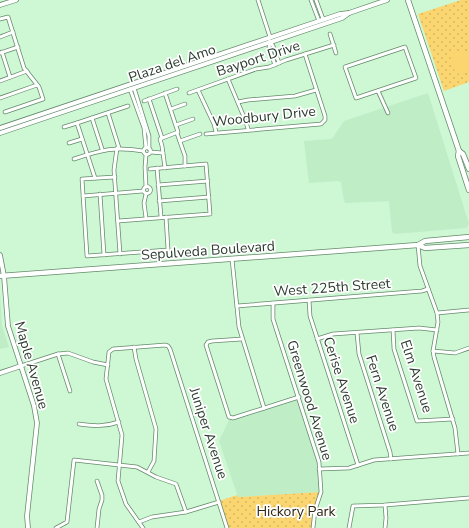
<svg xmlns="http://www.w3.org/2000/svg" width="469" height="528" viewBox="0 0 469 528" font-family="'Nunito Sans',sans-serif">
<defs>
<pattern id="park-dots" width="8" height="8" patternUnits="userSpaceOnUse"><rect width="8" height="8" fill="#fad570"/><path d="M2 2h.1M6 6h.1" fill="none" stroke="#d6b861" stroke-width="1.8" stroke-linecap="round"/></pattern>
</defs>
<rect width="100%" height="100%" fill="#cef7d4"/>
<!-- built -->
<g fill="#beedc6">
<path d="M428,93L469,224L466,228L395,234L392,232L389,201L345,203L343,196L341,182L337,181L309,183L304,141L332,139L344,121Z"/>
<path d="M0,292L2,326L9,347L0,349Z"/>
<path d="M298,398L318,462L320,492L238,497L219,441L230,418Z"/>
</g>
<!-- park -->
<g fill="url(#park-dots)">
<path d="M461,0H469V82L444,91L418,14Z"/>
<path d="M320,492L317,503L313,528H228L219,501L237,495L238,497Z"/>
</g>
<!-- pitch -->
<path fill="#fad570" d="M460,50L469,53V70L457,74L455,72L450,56L454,53Z"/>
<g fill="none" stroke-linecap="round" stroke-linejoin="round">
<!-- street casing -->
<g stroke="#648a6b" stroke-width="4.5">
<g id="street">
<path d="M258,0L270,37"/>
<path d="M311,0L319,21"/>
<path d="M316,0L323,19"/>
<path d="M0,19L8,17L24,68L39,87L43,99L5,112"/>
<path d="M330,34L336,53"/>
<path d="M0,37L13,32"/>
<path d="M270,41L269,48L275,65"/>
<path d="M270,41L273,46L279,63"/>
<path d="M405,47L416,78L356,98L345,67Z"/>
<path d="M2,52L10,77"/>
<path d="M0,53L18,47"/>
<path d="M228,79L246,122L248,129"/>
<path d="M0,81L27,71"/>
<path d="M134,88L149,136V149"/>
<path d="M130,89L144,128L146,148"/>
<path d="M198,90L214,124L216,132"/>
<path d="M378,91L388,113"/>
<path d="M189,93L256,69L269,67L286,60L334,45"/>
<path d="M0,98L37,85"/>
<path d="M149,99L162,138"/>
<path d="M144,101L177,89"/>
<path d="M238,102L248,100L295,96L316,90"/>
<path d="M171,109L185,104"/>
<path d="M108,113L119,148"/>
<path d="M92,118L102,149"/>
<path d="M176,125L193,119"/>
<path d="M64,127L77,123"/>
<path d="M177,133L185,156V166"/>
<path d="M206,134L321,124L325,120V116L305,54"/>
<path d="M180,141L200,134"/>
<path d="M69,143L82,139"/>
<circle cx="147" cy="151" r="3.5"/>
<path d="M117,148L114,170L120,254"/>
<path d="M150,152L163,153"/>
<path d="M146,155L145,167L146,187"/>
<path d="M74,159C101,150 115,146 143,151"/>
<path d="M157,168L161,217"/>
<path d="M165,168L162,146L160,139L178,132L165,93"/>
<path d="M115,177L82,179L87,256L168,250L166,217"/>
<path d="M95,178L77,123L128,106"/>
<path d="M158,185L208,181"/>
<circle cx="147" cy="190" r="3.5"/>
<path d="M100,194L104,255"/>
<path d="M83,196L143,191"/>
<path d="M159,201L209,197"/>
<path d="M146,218L144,203L146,194"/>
<path d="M118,221L210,214L206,164L150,169"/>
<path d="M418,245L420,266L437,313L438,322L433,351L434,357L455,428L458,454"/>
<path d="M232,259L239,327L264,408"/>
<path d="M309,300L310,316L358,465"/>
<path d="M273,303V319L319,462L321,492L315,510L313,528"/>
<path d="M237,306L422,291L428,289"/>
<path d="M437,313L469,310"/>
<path d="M393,330L394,349L417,421L453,419"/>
<path d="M357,333L359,354L390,452L391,459"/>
<path d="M242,339L212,341L208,342L206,345L229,417L233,418L299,397"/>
<path d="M317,339L333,334L419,328L437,330"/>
<path d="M134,347L136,359L156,429L154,461L148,472"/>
<path d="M433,351L455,353L469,348"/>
<path d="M58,354L70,391"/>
<path d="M21,366L58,354L68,353L93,362L108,365"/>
<path d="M79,424C94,426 104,427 119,422"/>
<path d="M319,469L349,468L374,460L469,453"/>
<path d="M139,522L152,517L186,512L219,502"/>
<path d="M56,528L67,522L74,460L137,467L156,477L176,484L186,512"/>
<path d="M97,528L99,509L102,500V495L97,481"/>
<path d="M143,528L126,504L118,481L122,435L106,379L109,352L113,349L165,345L168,346L170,349L227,528"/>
<path d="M349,528L353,506L385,505L469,498"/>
<path d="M385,528L386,518L385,505"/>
</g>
</g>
<!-- secondary casing -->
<g stroke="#648a6b" stroke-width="5.5">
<g id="secondary">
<path d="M0,5L16,0"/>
<path d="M0,128L340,14L349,13L387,0"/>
<path d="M0,133L342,18L349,13"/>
<path d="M0,255L4,276L8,326L34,406L37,423L27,516L28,528"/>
<path d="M0,373L21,366"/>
</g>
</g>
<!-- primary casing -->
<g stroke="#648a6b" stroke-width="6">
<g id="primary">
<path d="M408,0L459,151L458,156L469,190"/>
<path d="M459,151L463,154L469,169"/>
<path d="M418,245L425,248L469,245"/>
<path d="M0,276L418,245L425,241L469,237"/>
</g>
</g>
<!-- street -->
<use href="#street" stroke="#fff" stroke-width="3"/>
<!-- secondary -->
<use href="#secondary" stroke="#fff" stroke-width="4"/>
<!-- primary -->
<use href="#primary" stroke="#fff" stroke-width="4.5"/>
</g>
<g text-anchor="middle" stroke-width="3.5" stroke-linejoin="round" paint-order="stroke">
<!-- street labels -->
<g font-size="14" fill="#2c3c2f" stroke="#fff">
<text transform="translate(258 58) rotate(-18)" y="5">Bayport Drive</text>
<text transform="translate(172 63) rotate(-19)" y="5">Plaza del Amo</text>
<text transform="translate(264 116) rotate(-6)" y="5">Woodbury Drive</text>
<text transform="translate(208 250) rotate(-4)" y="5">Sepulveda Boulevard</text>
<text transform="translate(332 287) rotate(-4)" y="5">West 225th Street</text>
<text transform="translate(32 365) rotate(74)" y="5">Maple Avenue</text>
<text transform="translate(417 376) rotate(72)" y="5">Elm Avenue</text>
<text transform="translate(342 380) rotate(72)" y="5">Cerise Avenue</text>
<text transform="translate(383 393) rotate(72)" y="5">Fern Avenue</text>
<text transform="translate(310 400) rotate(73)" y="5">Greenwood Avenue</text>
<text transform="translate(209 433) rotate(72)" y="5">Juniper Avenue</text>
</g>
<!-- park labels -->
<g font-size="14" fill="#2f2815" stroke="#fff">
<text x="296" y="516">Hickory Park</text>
</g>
</g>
</svg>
